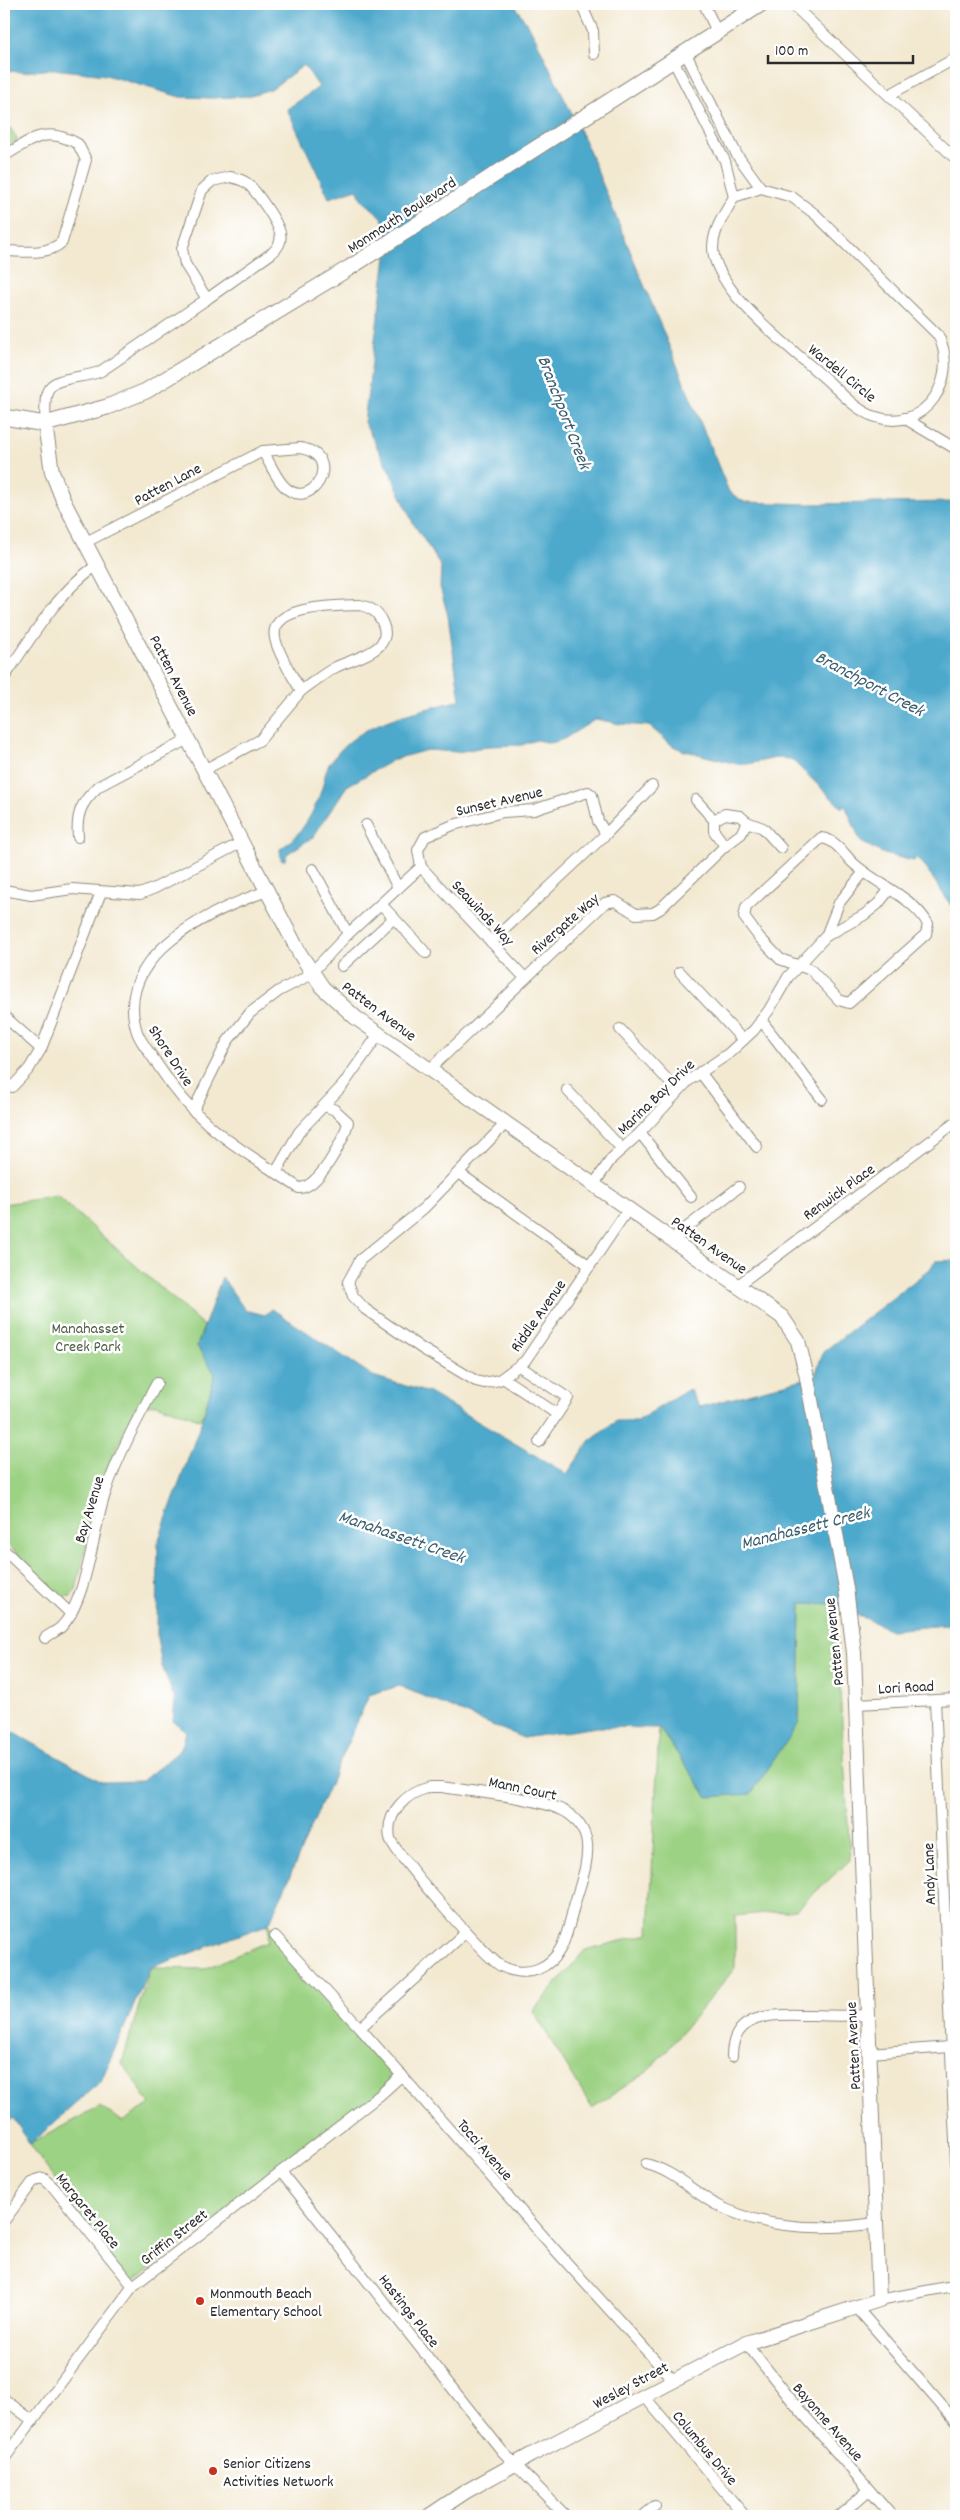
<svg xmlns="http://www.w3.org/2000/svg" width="960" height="2520" viewBox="0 0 960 2520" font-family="Dekko,sans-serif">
<rect width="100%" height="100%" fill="#fff"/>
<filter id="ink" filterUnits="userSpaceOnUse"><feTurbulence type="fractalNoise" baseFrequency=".02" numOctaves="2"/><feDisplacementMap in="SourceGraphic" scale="10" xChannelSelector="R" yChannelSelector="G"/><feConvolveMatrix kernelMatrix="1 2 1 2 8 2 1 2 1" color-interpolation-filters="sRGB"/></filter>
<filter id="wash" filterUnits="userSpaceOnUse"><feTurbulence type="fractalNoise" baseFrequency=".0096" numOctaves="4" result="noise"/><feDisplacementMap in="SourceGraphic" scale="20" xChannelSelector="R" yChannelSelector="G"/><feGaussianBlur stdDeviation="1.12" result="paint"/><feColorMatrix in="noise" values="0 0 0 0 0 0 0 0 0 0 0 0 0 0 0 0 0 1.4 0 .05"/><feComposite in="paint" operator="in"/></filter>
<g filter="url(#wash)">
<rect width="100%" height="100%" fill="#f3e9d1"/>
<!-- green -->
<g fill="#9cd283" stroke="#647e57">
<path d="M4,118L18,140L4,149Z"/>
<path d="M57,1196L204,1326L197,1346L215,1374L202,1420L156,1404L135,1407L99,1489L76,1590L71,1596L62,1597L4,1541V1204Z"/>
<path d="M801,1602L835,1604L850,1860L796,1910L735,1916V1968L650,2070L592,2108L533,2011L585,1950L649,1934L659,1728L708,1797L799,1723Z"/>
<path d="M269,1924L400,2078L128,2286L30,2144L100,2106L122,2122L150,2104L122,2063L150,1968L204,1969L268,1942Z"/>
</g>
<!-- water -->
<g fill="#4ea9cc" stroke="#3c6a7c">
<path d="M4,4H514L534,35L587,146L729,492L744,502L808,504L956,502V913L922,862L916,857L914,861L884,854L861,842L845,805L842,808L791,759L776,758L748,764H737L682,750L673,746L649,726L620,724L596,719L564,739L551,743L536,740L522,745L489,746L458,752L427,750L395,759L347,786L313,837L287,854L285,860H281L280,849C304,834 317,807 324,781C325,775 326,769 330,763C360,719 412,714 460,700L448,616L440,587L441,566L413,523L391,474L364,422L386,257V232L382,217L362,200L357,189L329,198L287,109L319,87L304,65L271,89L248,96L213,98L180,97L106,75L53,69L23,72L4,71Z"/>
<path d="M956,1260V1624L891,1630L835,1604L801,1603L799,1723L751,1794L708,1797L659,1728L597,1727L523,1738L399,1686L369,1695L269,1924L150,1968L101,2081L30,2144L13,2118L4,2127V1727L102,1782L142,1781L178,1752L183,1744L186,1731L173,1721L175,1700L162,1666L157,1638L158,1542L202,1420L215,1374L197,1346L222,1277L245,1310L265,1315L272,1309L373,1376L429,1393L567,1474L589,1442L616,1421H637L689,1389L700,1407L815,1376L823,1352L930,1269L935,1261Z"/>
</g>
</g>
<g filter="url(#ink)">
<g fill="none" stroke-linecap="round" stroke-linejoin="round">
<!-- minor casing -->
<g stroke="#8f8a7e" stroke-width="12">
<g id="minor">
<path d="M581,4L593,31L594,54"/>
<path d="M704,4L717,32"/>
<path d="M792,4L956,159"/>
<path d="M685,52L737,155L761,188"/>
<path d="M673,60L725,161L734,197"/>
<path d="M889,95L956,58"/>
<path d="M4,156C31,140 45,125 78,144L86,160L62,242C47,256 23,251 4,251"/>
<path d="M230,177C237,178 243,180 248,184C256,191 278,222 280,233C282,241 278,248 272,253L207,299L185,264L182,249L202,190L212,181Z"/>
<path d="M761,188L792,197L815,214L938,335C960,378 926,433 876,417C858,412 841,393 828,381C797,354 763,327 736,296C728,286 717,269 714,256C709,235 724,215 734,197Z"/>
<path d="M904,418L956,449"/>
<path d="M45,424C46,415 44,401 47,392C53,375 86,379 101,371L207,299"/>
<path d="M300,448C346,455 311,516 283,485C275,476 269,462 263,451Z"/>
<path d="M86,542L263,451"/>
<path d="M360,605C369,607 377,611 381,620C398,651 354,658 336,667C323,674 312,683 301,691C292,675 281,659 276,642C263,604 339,606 360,605Z"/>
<path d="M4,678C28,642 61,587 98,565"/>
<path d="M204,770L260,740L301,691"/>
<path d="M696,800L714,820"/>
<path d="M366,825L398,888"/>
<path d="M78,837C76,814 81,802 99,786L188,739"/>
<path d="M821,838C834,839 843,852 851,861C874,884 912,895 928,924L926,934L849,1003L839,1000L811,970L780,959L759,937L744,917L746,907Z"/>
<path d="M725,846L714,831V820L725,814L740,816L747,822L763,828L781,848"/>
<path d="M421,867L525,978"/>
<path d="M313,869L348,934"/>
<path d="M4,890L31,895L72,889L140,894L155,888L242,842"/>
<path d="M267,891C210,911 112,955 137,1032C141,1043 151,1054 157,1064C172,1087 188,1107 209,1125C236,1149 269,1167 299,1188C318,1189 345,1139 348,1122L335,1110L325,1106"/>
<path d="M381,904L426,953"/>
<path d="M826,936L839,903L863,873"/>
<path d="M491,942L606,834L652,786"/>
<path d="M342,966L394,918"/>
<path d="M680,972L743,1040"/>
<path d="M4,1016L41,1049"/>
<path d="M761,1020L822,1099"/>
<path d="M620,1029L678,1091"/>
<path d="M430,1069L605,903L615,901L636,914L653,913L660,909L725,846L741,834L747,822"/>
<path d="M700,1072L757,1147"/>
<path d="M12,1087L29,1069L41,1049L101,892"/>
<path d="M567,1090L622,1149"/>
<path d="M193,1111L227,1042L250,1013L279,991L304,978L313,971L348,934L421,867L418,850L425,837L453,825L503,812L534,810L588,792L592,795L598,821L606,834"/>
<path d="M506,1123L424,1208L360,1260L348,1282L353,1296L365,1309L421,1348L476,1381L484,1383L499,1380L525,1361L629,1208"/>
<path d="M640,1133L691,1197"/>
<path d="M276,1172L299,1132L343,1085L379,1034"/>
<path d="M459,1173L590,1266"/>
<path d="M594,1184L612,1158L640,1133L688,1081L728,1054L754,1030L769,1010L788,977L826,936L864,915L878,904L889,890"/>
<path d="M672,1239L739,1187"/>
<path d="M738,1285L956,1122"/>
<path d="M519,1366L568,1398L539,1442"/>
<path d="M503,1378L557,1414"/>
<path d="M4,1550L71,1614"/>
<path d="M45,1638C50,1634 57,1631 61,1627C87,1601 93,1530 105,1494C118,1455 138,1418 157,1383"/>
<path d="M935,1700L956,2163"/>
<path d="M856,1704L956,1699"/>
<path d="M430,1787H442C474,1792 536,1797 564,1811C576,1817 586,1831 587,1844C589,1866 578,1889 573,1910C567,1933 563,1959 538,1969C526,1974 512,1972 501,1966C487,1959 393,1852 390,1838C385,1813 407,1792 430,1787Z"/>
<path d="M275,1936L360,2028L558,2253L674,2381"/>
<path d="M360,2028L466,1932"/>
<path d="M869,2053L950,2047"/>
<path d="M732,2056C732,2009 780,2015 813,2015C831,2016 849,2016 867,2015"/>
<path d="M646,2164C672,2170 692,2191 715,2204C765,2230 822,2231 876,2223"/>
<path d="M281,2172L502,2451L566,2516"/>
<path d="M4,2221L32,2183L36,2180L43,2178L54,2188L133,2286"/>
<path d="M879,2300L947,2287H956"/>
<path d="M857,2308L956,2422"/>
<path d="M746,2343L797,2407L892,2516"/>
<path d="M644,2396L745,2516"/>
<path d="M4,2399L33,2421"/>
<path d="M4,2459L133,2286L380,2095L402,2075"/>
<path d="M643,2516L655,2506"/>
<path d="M839,2516L869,2490"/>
</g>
</g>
<!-- tertiary casing -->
<g stroke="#8f8a7e" stroke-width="16">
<path id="tertiary" d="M45,424L52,472L63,500L300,954L323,988L356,1018L782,1317L798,1341L806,1373L846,1588L854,1653L879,2300L746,2343L531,2455L465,2492L429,2516"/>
</g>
<!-- secondary casing -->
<g stroke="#8f8a7e" stroke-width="17">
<path id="secondary" d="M4,417L45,424L107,407L146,391L349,268L761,4"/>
</g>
<!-- minor -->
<use href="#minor" stroke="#fff" stroke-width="10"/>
<!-- tertiary -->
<use href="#tertiary" stroke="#fff" stroke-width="14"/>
<!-- secondary -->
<use href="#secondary" stroke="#fff" stroke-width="15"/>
</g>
</g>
<!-- markers -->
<g fill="#c8321e" stroke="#fff" stroke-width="2">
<circle cx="200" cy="2301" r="5"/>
<circle cx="213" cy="2471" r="5"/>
</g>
<g text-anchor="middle" stroke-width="5" stroke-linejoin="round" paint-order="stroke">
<!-- street labels -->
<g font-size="16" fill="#2b2b2b" stroke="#fff">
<text transform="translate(401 214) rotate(-33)" y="6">Monmouth Boulevard</text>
<text transform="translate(843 372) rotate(39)" y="6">Wardell Circle</text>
<text transform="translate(167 483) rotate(-28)" y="6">Patten Lane</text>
<text transform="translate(175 675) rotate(63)" y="6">Patten Avenue</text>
<text transform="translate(499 800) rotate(-13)" y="6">Sunset Avenue</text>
<text transform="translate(484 912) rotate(47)" y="6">Seawinds Way</text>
<text transform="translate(564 923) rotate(-41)" y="6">Rivergate Way</text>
<text transform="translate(380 1010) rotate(37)" y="6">Patten Avenue</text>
<text transform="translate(172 1055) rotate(57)" y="6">Shore Drive</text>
<text transform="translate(655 1096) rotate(-44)" y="6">Marina Bay Drive</text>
<text transform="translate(838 1191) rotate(-36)" y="6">Renwick Place</text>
<text transform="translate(710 1244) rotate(35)" y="6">Patten Avenue</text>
<text transform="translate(537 1315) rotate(-55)" y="6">Riddle Avenue</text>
<text transform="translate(88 1509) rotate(-73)" y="6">Bay Avenue</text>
<text transform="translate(833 1642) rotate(-96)" y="6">Patten Avenue</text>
<text transform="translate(906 1686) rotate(-3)" y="6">Lori Road</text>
<text transform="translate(523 1787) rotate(12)" y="6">Mann Court</text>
<text transform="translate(928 1874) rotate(-92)" y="6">Andy Lane</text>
<text transform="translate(852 2046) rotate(-93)" y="6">Patten Avenue</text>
<text transform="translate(486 2149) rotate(49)" y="6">Tocci Avenue</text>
<text transform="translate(89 2210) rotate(51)" y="6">Margaret Place</text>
<text transform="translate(173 2236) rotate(-38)" y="6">Griffin Street</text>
<text transform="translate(410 2310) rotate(52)" y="6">Hastings Place</text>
<text transform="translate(630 2384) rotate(-28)" y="6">Wesley Street</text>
<text transform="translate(829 2421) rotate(49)" y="6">Bayonne Avenue</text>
<text transform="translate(706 2447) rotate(50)" y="6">Columbus Drive</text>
</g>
<!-- park labels -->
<g font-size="16" fill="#4d5d45" stroke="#fff">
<text x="88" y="1333">Manahasset<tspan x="88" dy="18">Creek Park</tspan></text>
</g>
<!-- poi labels -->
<g font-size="16" fill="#2b2b2b" stroke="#fff" text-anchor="start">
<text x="210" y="2298">Monmouth Beach<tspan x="210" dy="18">Elementary School</tspan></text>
<text x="223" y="2468">Senior Citizens<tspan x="223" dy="18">Activities Network</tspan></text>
</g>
<!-- water labels -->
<g font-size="18" font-style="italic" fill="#395d6b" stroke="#fff">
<text transform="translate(565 412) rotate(69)" y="6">Branchport Creek</text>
<text transform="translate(870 683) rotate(28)" y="6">Branchport Creek</text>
<text transform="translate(805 1527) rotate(-14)" y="6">Manahassett Creek</text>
<text transform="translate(402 1536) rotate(19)" y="6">Manahassett Creek</text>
</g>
</g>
<!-- margin -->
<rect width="960" height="2520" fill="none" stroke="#fff" stroke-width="20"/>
<!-- scale -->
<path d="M768 55v8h145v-8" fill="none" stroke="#2b2b2b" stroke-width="2.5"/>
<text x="775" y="55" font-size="15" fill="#2b2b2b" stroke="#ffffff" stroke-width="4" paint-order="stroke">100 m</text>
</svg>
